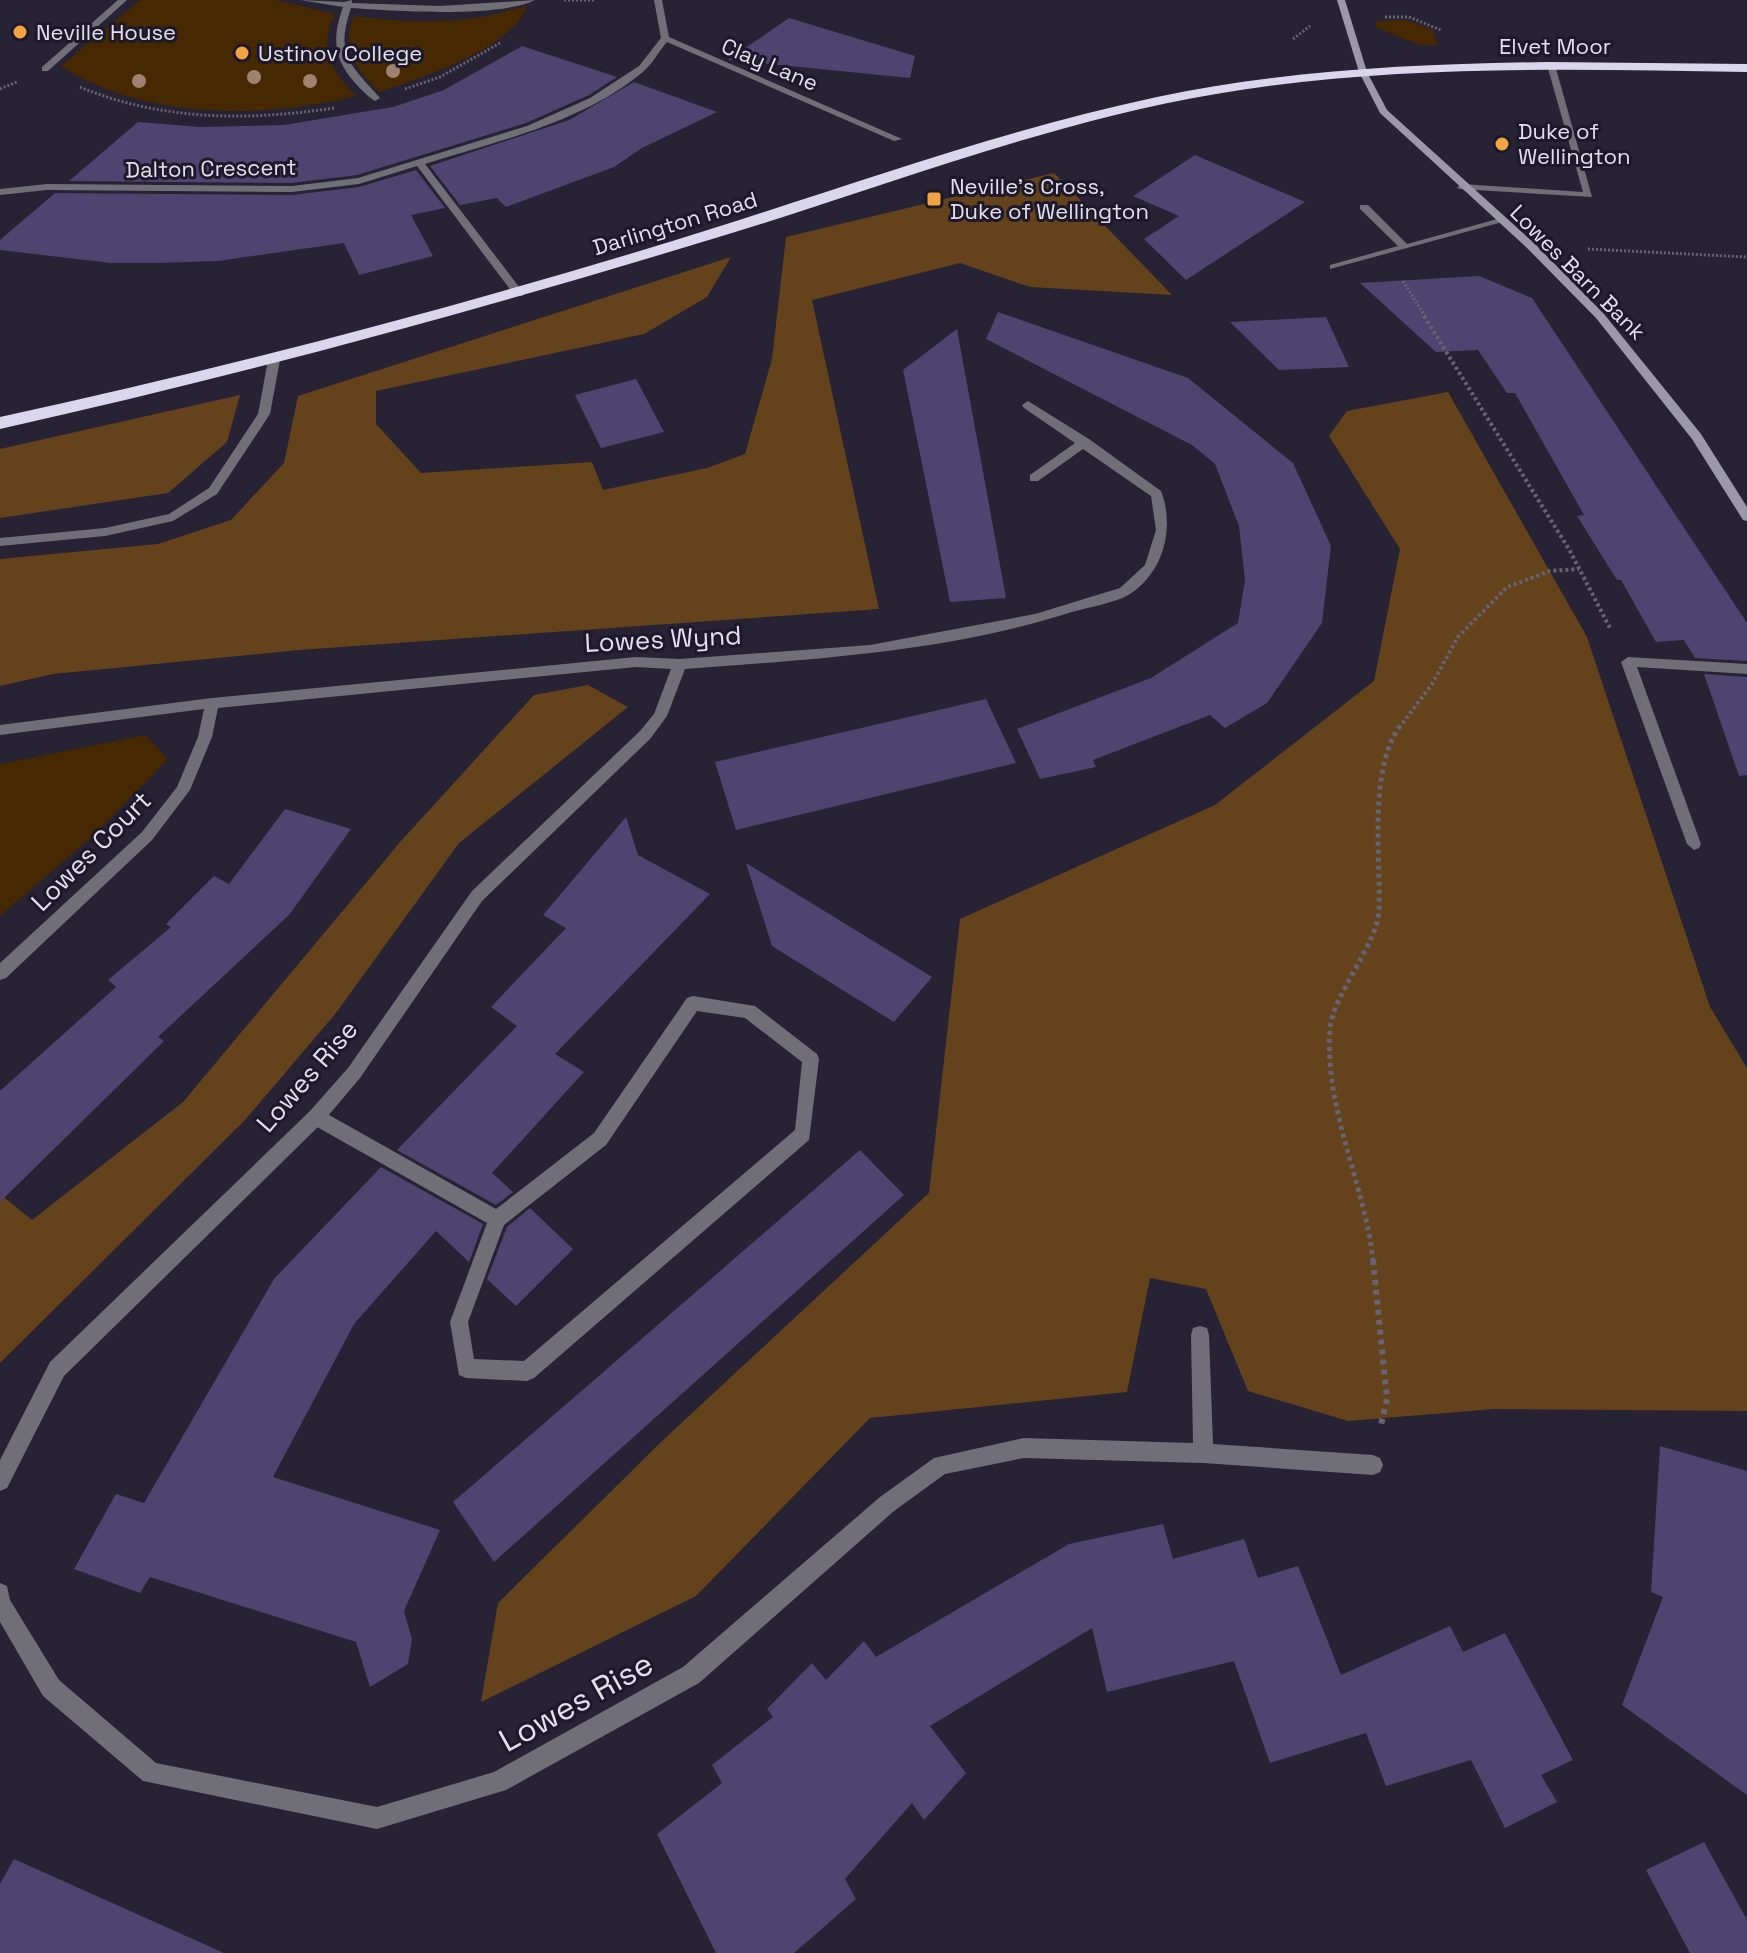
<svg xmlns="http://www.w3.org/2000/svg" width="1747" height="1953" viewBox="0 0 1747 1953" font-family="'Space Grotesk',sans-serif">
<rect width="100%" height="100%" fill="#272234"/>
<!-- green -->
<g fill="#462900">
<path d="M140,0H275L335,14C318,50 330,69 356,96C263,119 144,120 61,66Z"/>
<path d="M527,5C514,48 419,79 379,92C357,71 340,47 354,16C411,24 474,25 527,5Z"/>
<path d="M1407,20L1433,30L1438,45H1420L1375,27L1378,21Z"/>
<path d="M145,735L168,759L94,835L0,916V764Z"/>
</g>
<!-- forest -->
<g fill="#64431c">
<path d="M1054,173L1172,295L1030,287L960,263L812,300L879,609L299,650L53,674L0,686V559L158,544L231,520L284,463L298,396L731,257L707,297L644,334L376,391V424L421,473L592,462L603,490L707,468L745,454L772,359L786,237Z"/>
<path d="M1448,392L1587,637L1710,1007L1747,1068V1411L1494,1409L1348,1421L1248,1391L1206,1289L1150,1278L1127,1392L870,1418L696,1596L481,1702L498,1603L661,1442L929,1193L960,919L1215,805L1374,681L1400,549L1329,436L1347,411Z"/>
<path d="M240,395L227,442L168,493L0,518V449Z"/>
<path d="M588,685L628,707L459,843L336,1013L245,1120L0,1363V1194L32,1220L183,1102L401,841L534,695Z"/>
</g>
<!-- building -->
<g fill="#4f446f">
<path d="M789,18L915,56L910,78L728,60Z"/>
<path d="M522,46L617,77L589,95L526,123L357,175L292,183L69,181L138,122L200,127L284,125L393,107L444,90Z"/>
<path d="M634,82L717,112L642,148L614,167L506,207L497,198L460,205L430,166L569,120Z"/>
<path d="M1195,155L1305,202L1186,280L1144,239L1179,216L1133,196Z"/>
<path d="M416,170L445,208L411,215L433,256L359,275L344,243L218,261L158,263H111L0,250V240L55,193L292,195L359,187Z"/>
<path d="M1479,276L1532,298L1747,623V661L1695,658L1684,640L1656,642L1621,580H1617L1577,516L1584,515L1515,393H1507L1478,350L1436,352L1360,283Z"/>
<path d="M998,312L1188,378L1293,463L1331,546L1322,623L1267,703L1225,728L1210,715L1093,760L1096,767L1040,779L1017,729L1151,678L1238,623L1245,580L1239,526L1215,464L1192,445L986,339Z"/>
<path d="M1326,317L1349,367L1279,370L1230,322Z"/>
<path d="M957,329L1006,598L950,602L903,370Z"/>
<path d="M636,379L664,432L601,448L575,395Z"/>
<path d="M1704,674L1747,677V775L1739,776Z"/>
<path d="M986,699L1016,763L736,830L715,762Z"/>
<path d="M285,809L351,829L289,915L158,1037L164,1041L0,1202V1091L116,987L108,980L171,927L166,924L214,876L229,884Z"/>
<path d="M626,817L638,855L710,894L555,1054L584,1072L492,1173L513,1192L496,1205L397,1150L517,1026L491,1007L566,928L543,915Z"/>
<path d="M746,863L932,977L894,1022L772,946Z"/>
<path d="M860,1150L904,1195L494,1562L453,1502Z"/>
<path d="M381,1167L483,1224L469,1262L436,1231L354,1324L273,1477L440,1530L404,1611L412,1639L408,1664L370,1687L356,1642L150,1577L140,1593L74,1569L116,1494L144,1503L274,1279Z"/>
<path d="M530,1208L573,1249L516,1306L487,1279L507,1227Z"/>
<path d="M1660,1446L1747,1471V1795L1622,1705L1663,1597L1651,1592Z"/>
<path d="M1163,1524L1173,1559L1244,1539L1258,1578L1298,1566L1341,1675L1450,1626L1463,1652L1505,1633L1573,1760L1541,1775L1557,1802L1505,1828L1471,1760L1386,1786L1366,1733L1270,1763L1234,1661L1107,1692L1092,1628L930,1726L966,1773L924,1820L912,1803L845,1879L856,1899L794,1953H716L657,1834L722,1783L712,1765L773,1717L767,1709L812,1663L826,1680L864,1641L876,1657L1069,1544Z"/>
<path d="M1704,1842L1747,1920V1953H1690L1646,1870Z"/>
<path d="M14,1859L224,1953H0V1884Z"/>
</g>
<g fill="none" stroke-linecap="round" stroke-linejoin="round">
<!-- path-far3 -->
<g stroke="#676373" stroke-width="3" stroke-dasharray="2 2" stroke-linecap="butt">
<path d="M564,0H595"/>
<path d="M1385,17H1409L1441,30"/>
<path d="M1293,39L1310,26"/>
<path d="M80,87C161,121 249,121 334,108"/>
<path d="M0,89L17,82"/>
<path d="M405,89L440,77L500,43"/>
<path d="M1588,249L1747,257"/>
<path d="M1403,281L1426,318"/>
</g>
<!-- path-far2 -->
<g stroke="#676373" stroke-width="4" stroke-dasharray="3 3" stroke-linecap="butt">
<path d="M1424,316L1570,551L1611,630"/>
<path d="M1399,728L1432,684L1458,637L1507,587L1550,571L1579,569"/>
</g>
<!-- path-far1 -->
<path stroke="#676373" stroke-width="5" stroke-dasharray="4 4" stroke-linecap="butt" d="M1373,1262C1365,1183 1324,1110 1330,1029C1333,994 1377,945 1379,911C1381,859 1368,770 1400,726"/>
<!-- path -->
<path stroke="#676373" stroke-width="6" stroke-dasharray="5 5" stroke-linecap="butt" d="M1373,1260L1387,1399L1381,1425"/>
<!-- lane -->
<g fill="#706f78" fill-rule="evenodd">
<path d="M118,0H127L48,71H42V67Z"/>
<path d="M300,0L344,2L352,0V3L440,6L535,0C499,18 394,11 351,8C335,55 350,64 380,98L375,101C368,97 362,90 356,84C333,59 332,38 343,7Z"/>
<path d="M1551,62L1555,65L1592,197L1459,189L1457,187L1462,184L1583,192L1547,65Z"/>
<path d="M1628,657L1747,664V674L1637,667L1701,844L1699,848L1694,850L1687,844L1621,662Z"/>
<path d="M693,996L755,1006L817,1054L819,1059L809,1140L534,1378L527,1381L466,1378L459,1375L450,1322L487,1223L310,1123L307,1117L310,1111L316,1109L322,1111L496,1209L594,1133L687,998ZM697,1011L745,1018L802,1062L795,1130L524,1361L474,1359L468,1322L504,1225L606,1145Z"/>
</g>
<!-- street -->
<g fill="#706f78" fill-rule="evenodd">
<path d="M654,0H662L669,37L902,139L894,141L667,42C659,51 653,63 644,71C584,122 498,141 425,164L523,292V296H515L417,166L359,184L292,192L47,190L0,195V189L47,184L292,186L358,178L527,126L590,98L639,66L661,38Z"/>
<path d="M1360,205H1368L1407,244L1501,218L1506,221L1330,269V265L1398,246L1360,209Z"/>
<path d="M274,357L280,360L270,414L217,494L173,521L105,536L0,546V538L105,528L169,514L209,488L258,414L268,360Z"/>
<path d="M1028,401L1089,439L1161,491C1175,527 1164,572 1130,594C1115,603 1090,607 1072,612C947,652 815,659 685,669L667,716L650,739L482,901L360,1078L322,1123L64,1376L7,1488L0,1491V1460L50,1362L310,1111L348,1068L472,891L640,731L654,714L671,669L636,667L218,708L212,737L190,790L152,840L6,978L0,980V963L142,832L177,787L198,737L204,709L0,735V725L212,698L636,657L680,659L870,645L1035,614L1120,588L1145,565L1156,530L1151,496L1083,449L1038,481H1030V475L1075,443L1024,408L1022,405Z"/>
<path d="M1200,1326L1207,1328L1209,1335L1213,1444L1373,1455L1380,1458L1383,1465L1380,1472L1373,1475L1203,1463L1024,1458L945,1474L894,1511L699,1683L506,1790L377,1829L143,1781L43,1696L0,1622V1583L7,1586L10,1600L59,1680L156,1763L377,1807L494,1772L683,1667L880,1497L934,1458L1024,1438L1193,1443L1191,1335L1193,1328Z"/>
</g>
<!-- secondary -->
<path fill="#9b98a8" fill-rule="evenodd" d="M1337,0H1345L1367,72L1387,110L1535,244L1604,314L1701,434L1747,507V521L1743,520L1692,439L1596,318L1527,248L1380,113L1359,72Z"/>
<!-- highway -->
<path fill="#dad6ee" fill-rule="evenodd" d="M1548,62L1747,64V72C1570,69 1391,64 1216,94C1050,122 892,184 732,233C490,307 247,374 0,429V417C217,370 431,314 643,250C814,199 983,134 1157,97C1286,70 1416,64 1548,62Z"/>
</g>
<!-- trees -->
<g fill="#9e8370">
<circle cx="393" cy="71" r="7"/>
<circle cx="254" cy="77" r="7"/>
<circle cx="139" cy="81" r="7"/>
<circle cx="310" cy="81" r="7"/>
</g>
<!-- markers -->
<g fill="#f3a442" stroke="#1d192a" stroke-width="3">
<circle cx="20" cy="32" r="8"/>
<circle cx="242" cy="53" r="8"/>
<circle cx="1502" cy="144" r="8"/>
<rect x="926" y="191" width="16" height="16" rx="4"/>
</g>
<g text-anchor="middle" stroke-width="6" stroke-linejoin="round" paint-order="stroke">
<!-- far-poi labels -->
<g font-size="22" fill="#e2e0ec" stroke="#1d192a" text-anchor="start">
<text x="36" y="40">Neville House</text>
<text x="258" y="61">Ustinov College</text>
<text x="1518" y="139">Duke of<tspan x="1518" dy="25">Wellington</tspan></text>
<text x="950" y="194">Neville's Cross,<tspan x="950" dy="25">Duke of Wellington</tspan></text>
</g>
<!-- far-street labels -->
<g font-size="22" fill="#e2e0ec" stroke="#1d192a">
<text x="1555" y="54">Elvet Moor</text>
<text transform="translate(770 64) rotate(23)" y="8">Clay Lane</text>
<text transform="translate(211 168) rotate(-1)" y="8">Dalton Crescent</text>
<text transform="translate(675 223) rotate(-17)" y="8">Darlington Road</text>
<text transform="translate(1578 272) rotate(45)" y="8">Lowes Barn Bank</text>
</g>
<!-- street labels -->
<g font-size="26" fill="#e2e0ec" stroke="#1d192a">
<text transform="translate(663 639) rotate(-3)" y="9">Lowes Wynd</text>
<text transform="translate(91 851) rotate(-45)" y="9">Lowes Court</text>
<text transform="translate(307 1076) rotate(-49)" y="9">Lowes Rise</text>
</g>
<!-- near-street labels -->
<g font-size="32" fill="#e2e0ec" stroke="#1d192a">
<text transform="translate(576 1702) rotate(-29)" y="11">Lowes Rise</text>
</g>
</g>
</svg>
